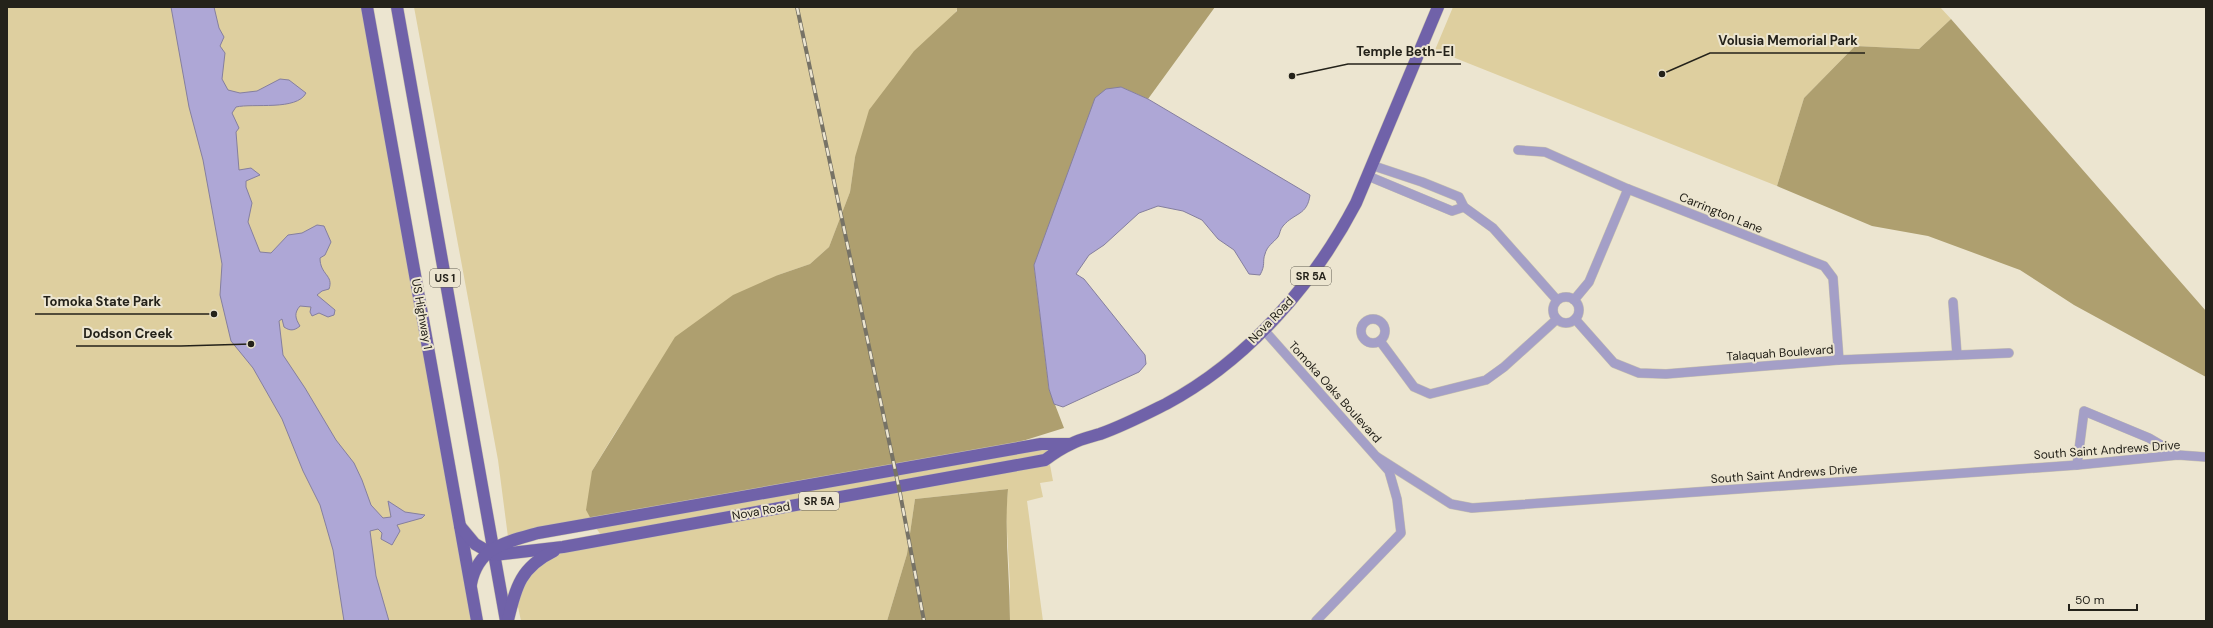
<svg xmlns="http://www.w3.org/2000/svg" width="2213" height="628" viewBox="0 0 2213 628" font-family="'DM Sans',sans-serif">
<rect width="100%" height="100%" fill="#ece5d0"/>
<!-- green -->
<g fill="#decf9f">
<path d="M7,7H366L477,621H7Z"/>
<path d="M414,7H957V10L855,157L850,192L829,247L810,264L778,275L642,392L615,433L592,471L591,519L508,537L498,460Z"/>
<path d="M1453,7H1940L1951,19L1919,49L1855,46L1804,98L1777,186L1435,50Z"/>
<path d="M1047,449V453L1044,455L601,535L596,528Z"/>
<path d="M1050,465L1053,481L1040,483L1043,497L1027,501L1043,621H1010V585L1006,513L1008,489L915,499L907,554L887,621H521L517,602L527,578L546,560L564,552Z"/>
</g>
<!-- forest -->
<g fill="#ae9f6f">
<path d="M957,7H1215L1148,99L1121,87L1034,265L1049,389L1064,428L1006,446L591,519L586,510L592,471L675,337L733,295L778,275L810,264L829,247L850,192L855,157L869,110L914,51L957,11Z"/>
<path d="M1951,19L2206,311V377L2074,305L2020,270L1928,236L1872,226L1777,186L1804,98L1855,46L1919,49Z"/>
<path d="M1008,489C1004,533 1010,577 1010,621H887L907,554L915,499Z"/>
</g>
<!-- water -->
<g fill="#aea7d6" stroke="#857f9e">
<path d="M171,7H214L219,28L224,37L220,46L225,53L222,79L228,90L240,93L257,91L280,79L289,80L306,93C297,111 253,103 236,107L232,113L239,128L236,132L239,170L251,168L260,175L246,181V187L252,203L248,222L260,252L271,253L288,235L302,233L317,225L324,226L331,242L325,255L320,258C320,275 334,275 329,289L322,291L317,295L335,310L334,315L328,317L319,313L312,316L310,312L311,307L300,306C294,313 295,318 300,326C294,331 290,331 284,327L282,319L279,321L283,355L305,388L336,440L354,463L362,480L371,505L383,518L391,517L388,501L405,512L425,515L422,518L397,525L400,531L392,545L381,539L382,533L378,529L370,531L376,576L389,621H344L333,550L320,505L303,471L282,419L253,368L231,341L220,295L222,264L203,160L189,107Z"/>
<path d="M1121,87L1148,99L1310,195C1307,216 1295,212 1283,226C1280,229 1280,234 1278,237C1273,243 1267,246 1265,254C1262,262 1266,264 1260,275L1249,274L1234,250L1218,239L1202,220L1183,211L1158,206L1139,213L1104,245L1089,255L1076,274L1084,279L1145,355L1146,364L1139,372L1063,407L1054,404L1049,389L1034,265L1095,98L1106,89Z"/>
</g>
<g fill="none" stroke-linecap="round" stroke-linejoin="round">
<!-- minor casing -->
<g stroke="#c8c2af" stroke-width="10">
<g id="minor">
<path d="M1518,150L1545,152L1628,189L1824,266L1833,278L1839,360"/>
<path d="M1371,165L1422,182L1459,197L1464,207L1493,228L1557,300"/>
<path d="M1368,176L1452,211L1464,207"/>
<circle cx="1566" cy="310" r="13"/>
<path d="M1574,300L1589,282L1628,189"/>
<path d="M1953,302L1957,355"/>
<path d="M1575,319L1614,363L1639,373L1666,374L1839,360L2009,353"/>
<circle cx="1373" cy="331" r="12"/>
<path d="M1264,330L1389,471L1397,499L1401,533L1316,621"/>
<path d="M1380,341L1414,387L1430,394L1486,380L1504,367L1557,319"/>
<path d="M1377,457L1451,504L1472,508L2077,465L2178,455L2206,457"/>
<path d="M2077,465L2084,411L2149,438L2178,455"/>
</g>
</g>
<!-- primary casing -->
<g stroke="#c8c2af" stroke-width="13">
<g id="primary">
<path d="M367,7L477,621"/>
<path d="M397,7L506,621"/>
<path d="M460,526L475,544L494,555L563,547L1045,460C1053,454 1062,448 1071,444C1080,439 1090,437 1100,434C1123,426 1144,415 1166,404C1248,360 1313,285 1356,203L1438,7"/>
<path d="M471,584C478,547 506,542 538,533L1041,444H1070"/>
<path d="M508,620C516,586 521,567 554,551"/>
</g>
</g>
<!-- minor -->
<use href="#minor" stroke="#a49fc7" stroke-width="9"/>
<!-- primary -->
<use href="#primary" stroke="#7062a9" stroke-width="12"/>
<!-- rail casing -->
<g stroke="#777366" stroke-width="4">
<path id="rail" d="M797,7L900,493L924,621"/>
</g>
<!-- rail -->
<use href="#rail" stroke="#ece5d0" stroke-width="2.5" stroke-dasharray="8" stroke-linecap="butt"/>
</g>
<g text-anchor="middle" stroke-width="4" stroke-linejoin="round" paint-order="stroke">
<!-- shield labels -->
<g fill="#ece5d0" stroke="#605c51" stroke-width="1">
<rect x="1291" y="267" width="40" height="18" rx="3"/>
<rect x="430" y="269" width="30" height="18" rx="3"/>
<rect x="799" y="492" width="40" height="18" rx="3"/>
</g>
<g font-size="11" font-weight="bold" fill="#24221a">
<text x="1311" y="280">SR 5A</text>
<text x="445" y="282">US 1</text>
<text x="819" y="505">SR 5A</text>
</g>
<!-- street labels -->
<g font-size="12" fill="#24221a" stroke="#ece5d0">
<text transform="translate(1721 213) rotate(22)" y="4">Carrington Lane</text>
<text transform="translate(422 314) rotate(80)" y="4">US Highway 1</text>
<text transform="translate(1271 320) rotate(-46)" y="4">Nova Road</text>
<text transform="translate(1780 353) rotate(-4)" y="4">Talaquah Boulevard</text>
<text transform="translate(1335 392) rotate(48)" y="4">Tomoka Oaks Boulevard</text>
<text transform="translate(2107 450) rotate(-4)" y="4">South Saint Andrews Drive</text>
<text transform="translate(1784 474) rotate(-4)" y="4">South Saint Andrews Drive</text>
<text transform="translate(761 511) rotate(-10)" y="4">Nova Road</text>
</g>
</g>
<!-- callouts -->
<path fill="none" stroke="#24221a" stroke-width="1.5" d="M1662 74L1710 53H1865M1292 76L1348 64H1461M214 314L169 314H35M251 344L181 346H76"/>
<g fill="#24221a" stroke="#ece5d0" stroke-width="1.5">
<circle cx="1662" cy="74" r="4"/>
<circle cx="1292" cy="76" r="4"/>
<circle cx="214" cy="314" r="4"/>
<circle cx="251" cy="344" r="4"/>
</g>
<g font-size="13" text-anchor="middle" font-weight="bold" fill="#24221a" stroke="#ece5d0" stroke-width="4" stroke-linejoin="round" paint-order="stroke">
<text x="1788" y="45">Volusia Memorial Park</text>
<text x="1405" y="56">Temple Beth-El</text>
<text x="102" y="306">Tomoka State Park</text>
<text x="128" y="338">Dodson Creek</text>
</g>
<!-- border -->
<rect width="2213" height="628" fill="none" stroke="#24221a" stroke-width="16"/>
<!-- scale -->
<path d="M2069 604v6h68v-6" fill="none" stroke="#24221a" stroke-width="2"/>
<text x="2075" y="604" font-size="12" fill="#24221a" stroke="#ece5d0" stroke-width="3" paint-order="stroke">50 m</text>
</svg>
